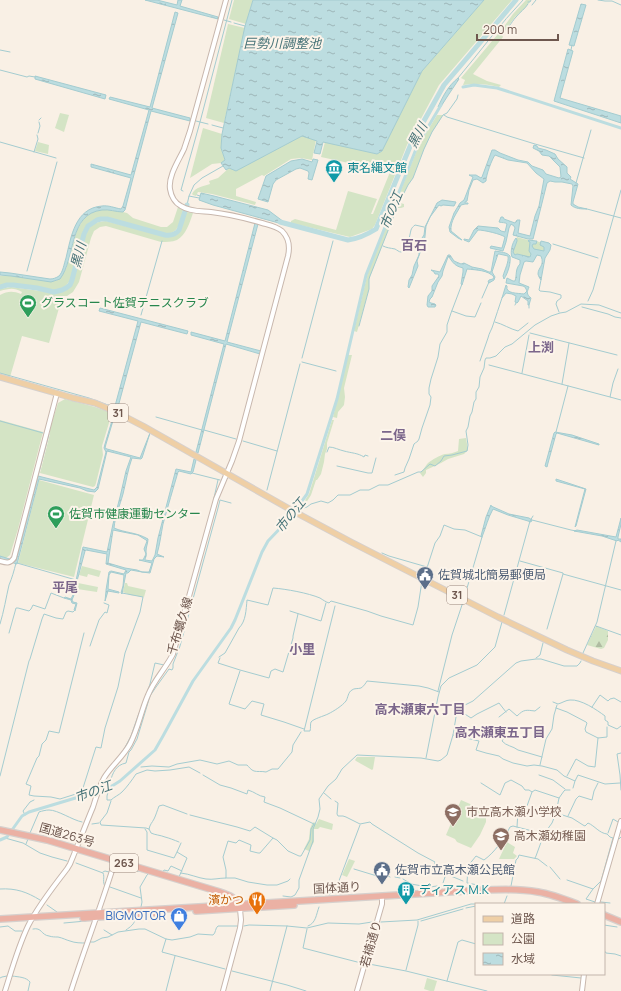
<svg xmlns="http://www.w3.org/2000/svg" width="621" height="991" viewBox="0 0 621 991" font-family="Manrope,'Noto Sans JP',sans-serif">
<defs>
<pattern id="forest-firs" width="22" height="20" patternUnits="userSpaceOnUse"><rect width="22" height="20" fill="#d4e4c5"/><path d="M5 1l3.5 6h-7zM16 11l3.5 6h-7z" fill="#b0bca2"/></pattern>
<pattern id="water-ripples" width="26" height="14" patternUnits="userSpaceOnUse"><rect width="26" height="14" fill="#bcdde0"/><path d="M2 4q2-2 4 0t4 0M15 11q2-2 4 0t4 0" fill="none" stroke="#9db6b8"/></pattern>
</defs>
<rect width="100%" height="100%" fill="#f9f0e5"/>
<!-- green -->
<g fill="#d4e4c5">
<path d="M234,0H253L246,24L229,19Z"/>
<path d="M484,0H512L439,85L407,145L375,225L372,229L350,237L291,223V221L295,219L336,230L348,191L377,199L371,214H373L390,172L321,157L325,142L377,154L398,118L422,71Z"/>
<path d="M526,0H531L525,8L515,17L502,35L503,37L473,74L487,81L501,85L499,87C487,84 476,83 463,85L465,80L461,78L503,28L513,14Z"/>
<path d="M228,24L245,28L224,123L206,118Z"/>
<path d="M60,113L69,115L64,132L55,128Z"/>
<path d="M437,115H443L432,132L424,149L413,178L408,185L401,199L400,203L404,204V207L401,208H398L393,218L369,279V289L357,332L354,331L368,272L419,145Z"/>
<path d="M203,128L222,134L221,148L225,161L221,163L212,164L190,178Z"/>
<path d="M302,135L316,140L312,160L301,158L291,159L264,176L262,175L236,189V196L256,202L255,205L212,194L198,192L196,196L193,195L192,194C195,187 204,186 210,184L209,181L218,178L229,168L236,170Z"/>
<path d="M38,142L49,145L48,154L35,151Z"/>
<path d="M178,207L183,210C181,217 180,230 171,233C169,234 166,233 164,233L106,218C94,218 88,221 83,232L71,279C68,283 65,288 60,289C54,291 49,289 44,289C31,286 12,280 0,286V276C17,274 39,279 56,281L66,269L77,230L85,217L95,211L103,209L123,212L127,213L133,218L161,227H167L173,222Z"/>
<path d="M186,212L193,213C190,222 186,235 177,240C172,242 166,242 161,242L106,226L100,227L94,231L91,238L79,282L73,292L67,296H60L61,301L49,343L22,336L10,377L0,374V295C8,291 13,291 21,294L22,292C13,287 9,289 0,291V289L11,287L55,293L62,292L69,287L72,282L86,233C91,224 95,222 106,221L166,237C183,234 182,227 186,212Z"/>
<path d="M517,237C526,240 536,241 546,243V254L536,252L531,259L514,256L512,254Z"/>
<path d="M348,355H352L344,388L345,397L344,405L338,412L337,418L333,417Z"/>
<path d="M65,399L95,407L112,413L102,446L103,455L96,483L95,486L93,487L40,473L50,434V428L58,403Z"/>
<path d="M0,420L43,432L18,529L10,555L6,558L0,556Z"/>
<path d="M332,420H334L327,443V449L325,454L324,462L321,474L317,480H316L311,495L304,506L302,505L309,494Z"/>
<path d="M466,438L468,450L464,454L448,459L441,463L426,470V473L423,477L420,473C424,470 425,466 428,463C432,460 440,455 445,454C450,454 453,453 458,451L459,439Z"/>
<path d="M39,480L94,495L74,577L18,563Z"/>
<path d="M82,566L101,571L99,577L88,574L87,577L79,575Z"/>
<path d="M78,583L98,587L97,592L77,589Z"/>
<path d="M125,583H127L128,586L146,590L144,597L130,595L123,592Z"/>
<path d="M357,757H375L373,769L372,770L356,761L355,760Z"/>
<path d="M461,800L486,811V822L480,835L471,848L457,842L455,839L446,835Z"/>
<path d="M319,819L333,824L332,830L320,827L318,829H314V842L309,851L304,849L309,839L310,829L312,824L314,822L316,824Z"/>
<path d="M507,842L515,847L513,853L517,856L514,859H499Z"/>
<path d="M349,859L355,861L347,877L342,875Z"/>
<path d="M427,978L437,981L434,991H430L424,989Z"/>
</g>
<!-- forest -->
<path fill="url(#forest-firs)" d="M596,626L608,631V640L604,648L601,649L587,645Z"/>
<!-- water -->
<g fill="url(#water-ripples)" stroke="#a4ccd0" fill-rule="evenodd">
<path d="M145,0H157L177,5L178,0H182L180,6L218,17V19Z"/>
<path d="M253,0H484L422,71L382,151L377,154L323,142L320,154L314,153L317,141L302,136L236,171L229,168L226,170L221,163L225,160L221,148L222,134L245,26Z"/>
<path d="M581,4L586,5L574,46L569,45Z"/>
<path d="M175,12L178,13L152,108L190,118V121L151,111L132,182L125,210L123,212C116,212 109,209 102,210C68,214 76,258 60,279L51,282L11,276L0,275V272L10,273L50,279C53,279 56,278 59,276C63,272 64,264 66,258C71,237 75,208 102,206C108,205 115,208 121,209L123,206L131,178L91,167V164L131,175L149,110L109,99L110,97L150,107Z"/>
<path d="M568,49L573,51L560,98L621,116V123L554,101Z"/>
<path d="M35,76L106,95L105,99L35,79Z"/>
<path d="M458,78L459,79L447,97L440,108L438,107C443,96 448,86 458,78Z"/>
<path d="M534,145L537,146L538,148L546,150L555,154L558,159L567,167V173L571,177L570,179L578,184L573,202V204L578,207L587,209C582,209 575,209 571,205L573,186L572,184L562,182H555L550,181L547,183L533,239H528L513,235L515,228L514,226L511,224L509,228L506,242L503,251L490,248L491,246L501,248H502L505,237C501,234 484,230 478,230L469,242L464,240V239L469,240L474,230L478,226L498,228L501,231L505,232L507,224C505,222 502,223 499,222L501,217H503L504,219L515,223L517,220H520L518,233L530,236L535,216L539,206L544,179L536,173L527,163L508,160L495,155C492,159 486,175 486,181L483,183L477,179L473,180L469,190L467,201L465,202V203H468V204H465L461,205C457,213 450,221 451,231L462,240L458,238L450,232L449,227L454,213L460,203L464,200L473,177L469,175H476L481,178L482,177L492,150H495L500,153L518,160L528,162L532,166L543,170L546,174L559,178L561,177L560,167L549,156L542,155L539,151L533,148Z"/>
<path d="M302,159L312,162L313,159L318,160L312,180L308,179L309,173L308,171L300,168L296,169L276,180L273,184L268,202L258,199L266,176L291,161Z"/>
<path d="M201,193L214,196L268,210L284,222H286V225L213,205L199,200Z"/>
<path d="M442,200L456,202L454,206L443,205L441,206L439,205L430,217L426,226L424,246L421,250L417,261L418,266L409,288L408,287L409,280L412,275L414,266L419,255V250L423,245L422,238L424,235L425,227L437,203Z"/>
<path d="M255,223L258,224L227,342L261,351L260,354L226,344L198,453L196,452L224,344L191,335V332L225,341Z"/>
<path d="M516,238L517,240V241L513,252L515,255L517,254L530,257L531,254L529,251L530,242L528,241L529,240L536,241H537L536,244H533L532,246L534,249L544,251V247L540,245L541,241L549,243L551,245L550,250L545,258L541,280C540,279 538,275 538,274C538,267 545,266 541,256L537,255L533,262L526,261L524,262L520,275L519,283L529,287C527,292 526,294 531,298L529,305H528V301L521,296L518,302L517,303L515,302L516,296L512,294L506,293L502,298L506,285L507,286C505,294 518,293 524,294L527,291L525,287L523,286L506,283L507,278L513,281H515C517,275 515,269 520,264V260L512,257C510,252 512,243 516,238Z"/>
<path d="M495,251C500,252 507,252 510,256C511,263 508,273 504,279L503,276C505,269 509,262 508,256L499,254H498L492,272L495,277L494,280L489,283L488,282L489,280L493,279L494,277C488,270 476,270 467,269L462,285L461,284L463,272V268C455,266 453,263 449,257H448L443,271L442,276L438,282L432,297L430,299L429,302L431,303L435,304L436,305L435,307H428L427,305L428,296L432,291V286L439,276L438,274H435L434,272L431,270L440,272L448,255H450L454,261L461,264L464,263L472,267L482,269L489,272H491Z"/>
<path d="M100,308L188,331L187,334L141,322L118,407L115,406L138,321L99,311Z"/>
<path d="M114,414H115L106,444L105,448L107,449L140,458L150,433L142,458L141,459L132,458C128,469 126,482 123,494C120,505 115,516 114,528C125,533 136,532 148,539C148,543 146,547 146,551C146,554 147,555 145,559V560L152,561L155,555L158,538L176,469L191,472L194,459L196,460L193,472L191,474L179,471L178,472C173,489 168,506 163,524C161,534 160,544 157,554L164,557L157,556L154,559L150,573L142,572L131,570L128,573H126L122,594L121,593L123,586L124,575L111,572L109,575L108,589L119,592V593L108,591L105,601L106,591V590L109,572L111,571L124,574L126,570L106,564L107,554L86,550L85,551L77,581L74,595L72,600L73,602L77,603L75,611L74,610L76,604L72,603L71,600L64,598L65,597L71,599L73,595L83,547L107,552L113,524L120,497L126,471L131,457L107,451L98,489L95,492L87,491L80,488L39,479L17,564L0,559V556L16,561L38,476L94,490L97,487L106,452L104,448L105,444ZM113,530L138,535L146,540L147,541L144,549L146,554L143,560H139L152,563L149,572H142L137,570L125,568L108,563Z"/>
<path d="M555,432L572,435L599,444V445L557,433L556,434L548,463L547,467L545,466L554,433Z"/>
<path d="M556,479L586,489L576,526L575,527L585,489L556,481Z"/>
<path d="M491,505V506L509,514L529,518L532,520L531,522L528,521L508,515L493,509C488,518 486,527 482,537L481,536L486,517Z"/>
<path d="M621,518V524L618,537V539H621V542L618,540L617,541L602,536L574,531L577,530L616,537Z"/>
</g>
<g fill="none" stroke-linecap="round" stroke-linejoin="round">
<!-- stream -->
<g stroke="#a4ccd0" stroke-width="1">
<path d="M598,0L605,1H612L621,5"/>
<path d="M528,2H530L531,0"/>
<path d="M532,5L536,0"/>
<path d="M224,20L231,22"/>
<path d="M234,23L245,26"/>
<path d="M509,26C512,23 513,20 516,17C520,12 525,9 528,4"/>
<path d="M0,50L10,52"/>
<path d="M571,50L572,45"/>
<path d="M0,70L27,77L29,76L35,77"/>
<path d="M458,78C480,52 500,24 523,0"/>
<path d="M444,115L447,117L535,144L584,158"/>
<path d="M39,120L41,118"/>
<path d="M196,121L208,124"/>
<path d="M212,125L223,128"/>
<path d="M38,133L40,126L39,122"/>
<path d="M0,142L56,158"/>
<path d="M34,152L38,139L37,135"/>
<path d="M576,183L591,130"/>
<path d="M183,191L181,190L200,122L232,0"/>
<path d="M197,195L200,196"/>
<path d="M189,196L194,185L202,178L223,166"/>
<path d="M187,205L189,196L199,198"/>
<path d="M587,209L621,218"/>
<path d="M553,244L598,258"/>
<path d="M383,246C387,248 390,248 395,249C397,250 399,252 401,252C407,252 410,234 411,230C412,227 413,227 415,225L424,227"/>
<path d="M27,271L57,162"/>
<path d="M541,280L539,290L540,291L550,292L561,295V298L557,301L556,304L559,312"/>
<path d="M482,298L489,282"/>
<path d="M588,301L593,290L621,190"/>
<path d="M515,305L516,303"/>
<path d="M529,305V308"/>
<path d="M582,307L608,314L615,317L621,318"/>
<path d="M452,311L466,316L475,317L481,303"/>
<path d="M141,315L162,241"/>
<path d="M495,322C503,324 510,329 518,331L528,323"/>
<path d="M359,326L369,289V279L370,276L374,266L393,218L399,205L401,199L408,185L413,178L424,149L432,132L443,115L447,113L457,99L458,95"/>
<path d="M530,333L617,355"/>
<path d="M302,358L333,241"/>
<path d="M480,361L488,338C489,333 492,329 493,325C496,316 499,307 502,298"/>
<path d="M302,362L336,371"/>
<path d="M489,365L610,397"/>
<path d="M618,369L613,383L610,397L621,400"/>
<path d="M0,373L89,398L116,408V407"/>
<path d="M522,373L529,335"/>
<path d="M562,384L569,343"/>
<path d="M156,417L202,430"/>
<path d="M0,421L43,433"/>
<path d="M204,430L236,439"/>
<path d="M556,432L568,386"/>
<path d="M243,441L277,451"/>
<path d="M327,452L329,447C334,447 339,450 344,451C351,453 358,453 364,457L365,455L368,456"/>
<path d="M337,466L368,473H372L376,458"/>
<path d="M192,473L220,480"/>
<path d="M395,475L404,472L405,468L409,459L414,444C416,442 418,442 419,439L422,428L430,405L431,397L429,394V388L431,379L438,357L440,344L447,332V325L451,313L462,284"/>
<path d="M38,476L49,434"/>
<path d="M267,490L300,364"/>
<path d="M214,498L218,480"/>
<path d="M297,509H301L307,507L311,504L321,501L328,503L333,500L338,495H350L360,490H369L379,485H388L418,472H421L430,464L435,466L441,461L444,456L452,455L467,451L468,445L466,431L468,427L470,416L472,412L474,402L476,399V392L479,387L480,377L484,368L485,360L486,358H490L496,356L505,347L512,344L535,325L551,316L560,313L566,312L581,304L599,305L621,313"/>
<path d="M532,520L571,530L576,531"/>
<path d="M382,553L389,556L427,567"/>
<path d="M520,561L563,573V574L621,590"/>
<path d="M17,563L76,580"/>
<path d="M425,574L435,543L440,536L444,525L454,529L465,530L482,537"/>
<path d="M465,595L482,537"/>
<path d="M335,606L304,731H310C311,728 310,724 311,722C313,719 324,716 328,714C334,711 342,706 346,701C348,698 348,692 352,690C354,688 358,689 361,688C363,687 366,683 367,681L419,686L428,688L439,692"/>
<path d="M290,611L321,621L326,603"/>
<path d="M504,615L530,521L533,516"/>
<path d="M0,624C4,611 6,598 9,585C12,578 14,571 16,563"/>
<path d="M596,626L621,635"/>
<path d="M547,629L563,574"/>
<path d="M9,633L16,608H18L29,611L31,609L33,605L45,609L51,593L64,598"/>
<path d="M84,633L59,733L49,731L46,740L42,744L39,756L37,758L26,784L31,786L29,795L34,796L51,797L60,799L79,793L82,791L96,747L101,748L105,728L118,687L125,653L140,612L143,597L122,593"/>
<path d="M90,646L99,620L105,612L107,613L109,605L104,603"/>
<path d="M583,653L597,622L616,541"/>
<path d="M219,657L225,653L239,628C246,621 246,610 247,600L268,605L273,588C286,589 308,593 320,598C323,600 326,602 329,603L331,601L367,611L381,616L413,625L418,607L422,581"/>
<path d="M220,658L218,663L240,670L269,678L271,671L275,669L283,672L293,638V636L298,614"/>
<path d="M536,658L540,655L543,643"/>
<path d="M240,671L229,704L245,709L252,701L264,704L261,715L284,722L304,729"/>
<path d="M438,691L452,635L463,602"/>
<path d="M553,702L558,704C562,703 566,700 570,700C581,699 597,710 605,716V720L608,722V725L617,729L621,726"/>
<path d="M142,707L150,684L155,663L164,665"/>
<path d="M592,707L600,695L608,701L610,699L614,698L621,702"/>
<path d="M556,708L567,712L586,722L587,723L585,729L586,732L598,738L607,737V727"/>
<path d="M457,711H460L471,718L477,714L499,703L506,712"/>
<path d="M499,717L509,709L517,716C524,709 526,710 535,711L540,707"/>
<path d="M494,725L505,730L504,735V738L502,741C506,746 513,746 518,750L542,757"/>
<path d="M453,735L479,741L476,750L486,753L499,756L503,759L513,763L527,766L534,765L542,766L557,770L564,776L575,781L578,775L605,784L620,783"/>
<path d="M123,751L131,736L139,713"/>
<path d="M621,753L617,754L620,775L621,790"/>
<path d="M426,758L438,697L441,686L449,678L477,665L495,647L502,622"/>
<path d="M540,765L546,739L552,729L554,715L557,705"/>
<path d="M141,767L152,766L169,767L177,764L200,760L217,764L229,761L238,765H247C249,767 251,770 254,771C257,772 262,771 266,772L272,769H278L292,752L293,745L301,732"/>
<path d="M203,775L220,785L231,788L247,794L248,790C255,792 258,796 265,797L264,802L280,808L314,824"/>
<path d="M539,775L553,780L565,789"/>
<path d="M0,776L29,661L30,659L42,619L44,614L56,618L63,619L66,612L68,611L73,612L74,611"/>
<path d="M567,776L576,759L588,766L595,767L598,738"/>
<path d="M110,782C113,772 116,765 126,763L129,752L131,750L137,739L150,696L156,687L169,669L172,670L173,668V664L180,646L218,508L220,500L231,503"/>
<path d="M481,783L500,795L505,783L511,780L522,786L525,790H529L532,792L535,790L559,798"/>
<path d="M573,788L575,781"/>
<path d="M108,792L107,796V800H111C114,797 119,795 122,792C127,787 132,780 136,774L147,770L155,771L170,770L189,767L200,773"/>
<path d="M324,793L331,799"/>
<path d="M111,801L107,813L100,822L101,825L146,828L149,829L151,833C155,835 160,835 165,837C169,838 174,840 179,842"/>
<path d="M335,801L338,803L337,814L338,816H343L346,817L360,824L370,822L372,824L418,853L435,862L433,868V871L441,872L463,881"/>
<path d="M556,813L572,818L583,825L585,826L588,823C595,826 599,833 607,834L610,837L613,838L601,881L593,889"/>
<path d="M25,815L23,811L30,802L34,800"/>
<path d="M190,815L237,827L250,831L255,827L273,838"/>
<path d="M568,816L576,799L579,796L592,800L594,791L598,783"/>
<path d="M92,824L99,823"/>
<path d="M517,827L518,811L521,809L522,806H527L532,792"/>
<path d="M145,829L147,832V850L174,858L177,852"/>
<path d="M149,829C150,824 152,823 154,819C156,815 157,811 159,806L163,805L187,814"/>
<path d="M30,833L39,812C42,811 46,810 49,810C58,810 72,820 82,822"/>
<path d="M608,833L613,819L618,822"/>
<path d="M5,838L23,843L40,853L52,857L67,861"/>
<path d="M619,839L621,837"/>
<path d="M26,844L28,839"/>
<path d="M535,858L536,856L544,834L552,823L556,813L559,798L564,791L565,790H570"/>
<path d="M76,863L103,873C105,877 102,882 105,886"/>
<path d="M550,867L560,879"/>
<path d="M115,869H117L127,871H139"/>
<path d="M354,869L377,876L382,877L384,875L386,876"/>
<path d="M103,872L105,871L109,872"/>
<path d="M163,872L164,870L168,871L171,866L182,871"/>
<path d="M181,873C190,874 198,878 206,879C213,880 219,878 226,878V870L223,857L228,841L236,843L239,840L251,845L250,851L258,853H260L273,838L277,840L288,851L299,856H301L310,840L311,829L314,824"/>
<path d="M388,876L390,877"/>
<path d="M179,877L187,858L177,852L181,843"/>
<path d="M395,877L400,878"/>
<path d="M226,878H235L248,882L267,885H277L288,881L290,879"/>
<path d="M403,879L408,882"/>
<path d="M567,880L593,889L586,899L595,902"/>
<path d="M443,883L446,874"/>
<path d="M411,884L428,887"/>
<path d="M511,886L516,860L518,858L519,855L538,859L547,866"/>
<path d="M110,887L141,898"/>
<path d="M430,887L437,886L441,887"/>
<path d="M478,887V885L467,883L468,866L476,856L484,860C495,852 504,839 510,827L513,826L544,834"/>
<path d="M0,889C16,888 27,892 40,900"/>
<path d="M329,895L337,886L360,825"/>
<path d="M283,896L291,897L295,895L299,888V880L313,841V829L318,817L320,809L319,799L328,786L336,779L342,769L357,755L421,758L438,761L441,760L447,755L453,735L457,711L459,708L473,701L516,663L521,661L536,659H541L564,666H577L580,663L581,661"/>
<path d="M601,902L610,903"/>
<path d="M504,904L507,896"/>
<path d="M47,905L57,912"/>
<path d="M141,907L142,902L140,887L147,875L149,873"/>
<path d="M466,908L476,906"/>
<path d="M421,921L463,909"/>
<path d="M381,922L417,920L471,904H495"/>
<path d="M64,923L86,921"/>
<path d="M604,925L617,927"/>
<path d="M244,926L249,925L287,926L307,928L328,923L359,924L372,922"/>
<path d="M308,926C316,923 316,915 319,907"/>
<path d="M0,927L8,926L15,931H22"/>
<path d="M33,929C42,927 41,935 49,936C52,937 55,937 58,937C63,938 66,940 70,941C75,943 81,943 86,943"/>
<path d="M307,929L303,948L361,963"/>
<path d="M104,930L112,935"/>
<path d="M126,930C130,927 135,924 135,919"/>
<path d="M166,939L162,952L225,969"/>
<path d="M89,942H94L102,938L108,937L118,932L139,929H145L166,939L172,940L190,937L198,934L213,935C216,933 215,928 218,926H238"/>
<path d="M604,950L606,953L615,954L621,956"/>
<path d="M604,956V954"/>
<path d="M369,964L406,971L487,991"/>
<path d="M406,970L418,925V921"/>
<path d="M232,971L287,985L306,991"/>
<path d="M550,974L552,975L581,978"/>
<path d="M12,976C19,977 26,977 30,982L28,991"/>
<path d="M0,978L2,977L7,976"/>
<path d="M447,981L458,942L462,940L476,944"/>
<path d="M166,991L175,956"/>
<path d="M270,991L287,926"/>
</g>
<!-- canal -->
<g stroke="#bcdde0" stroke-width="3">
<path d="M463,87L474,85L497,88L621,128"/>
<path d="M12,830L22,816L29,812L102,790L112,786L120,781L155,750L163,736L193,681L231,628L235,620L262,552L268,541L289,519L307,494L337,399L366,275L418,144L441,105"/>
<path d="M0,840L7,837L9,834"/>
</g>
<!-- river -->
<g stroke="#bcdde0" stroke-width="5">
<path d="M280,222L348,240C357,239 368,234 376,229L411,144L444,85L467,58L516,0"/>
<path d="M0,287L7,285H13L37,288L54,292L62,290L66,288L70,285L72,280L84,234L88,226L97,220L101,219H107L165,235C171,236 175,235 179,230L187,205"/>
</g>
<!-- minor casing -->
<g stroke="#c8b7ad" stroke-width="6">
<g id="minor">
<path d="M0,561C6,563 10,564 14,558L57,393"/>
<path d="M597,904L621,821"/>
<path d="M5,991C12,969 18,947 28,926C38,906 53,887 67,869L70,864C78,845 85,826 93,807C96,797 99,787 104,778C111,766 123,757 130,744C138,729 141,711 148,695C154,680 166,668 173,654L216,499L232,461L239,441L288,256C290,247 289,238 282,231C276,226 269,225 262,223C245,218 229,214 211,212C202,211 190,212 181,206C175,203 171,196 170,189C168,176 179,160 184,149C186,143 188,137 190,131L226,0"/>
<path d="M71,991C85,947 102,904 115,861"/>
<path d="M223,991L240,928L241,920L240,909"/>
<path d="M357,991L382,904V897"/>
<path d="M582,991L584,974"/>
</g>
</g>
<!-- major casing -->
<g stroke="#d6d0cd" stroke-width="7">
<path id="major" d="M0,377L73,398L95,403L114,411L143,426L293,511L351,542L498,617L567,650L593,661L621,671"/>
</g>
<!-- highway casing -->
<g stroke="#d6d0cd" stroke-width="8">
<g id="highway">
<path d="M0,830L47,840L220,892C229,895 237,898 240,907"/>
<path d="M196,911L294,905"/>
<path d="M604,915L621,922"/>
<path d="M83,918L156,913"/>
<path d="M0,919L465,891C489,890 514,888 538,892C551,894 564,899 577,904"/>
</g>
</g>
<!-- minor -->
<use href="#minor" stroke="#fff" stroke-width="4"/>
<!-- major -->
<use href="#major" stroke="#efcfa5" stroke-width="5"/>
<!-- highway -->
<use href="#highway" stroke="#ebb1a4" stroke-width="5.5"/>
</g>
<!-- icons -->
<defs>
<g id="museum-pin" transform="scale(0.9)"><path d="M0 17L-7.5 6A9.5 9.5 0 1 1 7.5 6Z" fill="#0f9aa8" stroke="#fcf4ea"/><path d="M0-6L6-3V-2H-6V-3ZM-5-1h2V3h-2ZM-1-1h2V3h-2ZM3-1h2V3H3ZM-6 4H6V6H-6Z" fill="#fff"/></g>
<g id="stadium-pin" transform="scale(0.9)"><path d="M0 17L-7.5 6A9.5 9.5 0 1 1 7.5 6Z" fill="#2e9e5b" stroke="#fcf4ea"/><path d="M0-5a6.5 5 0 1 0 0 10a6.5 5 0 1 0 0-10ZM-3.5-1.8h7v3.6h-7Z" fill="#fff"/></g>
<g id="civic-pin" transform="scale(0.9)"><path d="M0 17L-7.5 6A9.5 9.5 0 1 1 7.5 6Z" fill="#5c6f8a" stroke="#fcf4ea"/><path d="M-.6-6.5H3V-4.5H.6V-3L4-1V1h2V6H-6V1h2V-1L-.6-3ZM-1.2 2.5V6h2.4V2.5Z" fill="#fff"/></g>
<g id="school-pin" transform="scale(0.9)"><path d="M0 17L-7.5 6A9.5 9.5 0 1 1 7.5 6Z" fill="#8d6e63" stroke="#fcf4ea"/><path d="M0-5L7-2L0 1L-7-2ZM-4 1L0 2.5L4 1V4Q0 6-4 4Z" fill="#fff"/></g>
<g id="building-pin" transform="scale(0.9)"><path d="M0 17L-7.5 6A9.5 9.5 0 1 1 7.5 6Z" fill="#0f9aa8" stroke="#fcf4ea"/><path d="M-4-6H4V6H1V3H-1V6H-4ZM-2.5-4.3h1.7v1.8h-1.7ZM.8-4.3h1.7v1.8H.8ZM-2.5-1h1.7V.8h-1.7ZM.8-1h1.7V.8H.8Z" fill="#fff"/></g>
<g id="restaurant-pin" transform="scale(0.9)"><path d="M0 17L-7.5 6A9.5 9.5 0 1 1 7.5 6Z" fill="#e8710a" stroke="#fcf4ea"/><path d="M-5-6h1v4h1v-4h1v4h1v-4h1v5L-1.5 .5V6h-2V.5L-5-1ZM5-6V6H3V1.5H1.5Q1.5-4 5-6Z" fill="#fff"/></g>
<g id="shop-pin" transform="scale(0.9)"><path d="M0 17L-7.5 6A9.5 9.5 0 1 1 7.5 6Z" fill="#3f7fe0" stroke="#fcf4ea"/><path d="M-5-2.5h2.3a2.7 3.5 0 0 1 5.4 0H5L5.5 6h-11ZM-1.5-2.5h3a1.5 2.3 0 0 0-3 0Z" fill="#fff"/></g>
</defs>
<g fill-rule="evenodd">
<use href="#museum-pin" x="334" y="168"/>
<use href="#stadium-pin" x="28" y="303"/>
<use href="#stadium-pin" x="56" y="514"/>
<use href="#civic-pin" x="425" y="575"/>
<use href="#school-pin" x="453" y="812"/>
<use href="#school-pin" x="501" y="836"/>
<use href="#civic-pin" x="382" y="870"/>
<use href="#building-pin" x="406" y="890"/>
<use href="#restaurant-pin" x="257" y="900"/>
<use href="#shop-pin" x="179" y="916"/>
</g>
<g text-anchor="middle" stroke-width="4" stroke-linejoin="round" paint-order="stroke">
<!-- shield labels -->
<g fill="#fcf4ea" stroke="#99867d" stroke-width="1">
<rect x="108" y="404" width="20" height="18" rx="3"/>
<rect x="447" y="586" width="20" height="18" rx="3"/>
<rect x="110" y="854" width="28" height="18" rx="3"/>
</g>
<g font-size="11" font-weight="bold" fill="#6e574e">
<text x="118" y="417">31</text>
<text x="457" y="599">31</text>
<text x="124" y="867">263</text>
</g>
<!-- culture labels -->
<g font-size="12" fill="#0d838f" stroke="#fcf4ea" text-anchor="start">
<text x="347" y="172">東名縄文館</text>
<text x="419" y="894">ディアス M.K</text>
</g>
<!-- leisure labels -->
<g font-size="12" fill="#27864d" stroke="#fcf4ea" text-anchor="start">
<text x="41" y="307">グラスコート佐賀テニスクラブ</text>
<text x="69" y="518">佐賀市健康運動センター</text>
</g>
<!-- service labels -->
<g font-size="12" fill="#4e5e75" stroke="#fcf4ea" text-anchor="start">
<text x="438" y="579">佐賀城北簡易郵便局</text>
<text x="395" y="874">佐賀市立高木瀬公民館</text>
</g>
<!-- street labels -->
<g font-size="12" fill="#6e574e" stroke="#fcf4ea">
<text transform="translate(180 626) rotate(-73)" y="4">千布蠣久線</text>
<text transform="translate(67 835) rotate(16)" y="4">国道263号</text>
<text transform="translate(337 888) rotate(-3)" y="4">国体通り</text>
<text transform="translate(371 944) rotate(-74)" y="4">若楠通り</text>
</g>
<!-- education labels -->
<g font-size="12" fill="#785e54" stroke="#fcf4ea" text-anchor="start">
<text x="466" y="816">市立高木瀬小学校</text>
<text x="514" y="840">高木瀬幼稚園</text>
</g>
<!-- food labels -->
<g font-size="12" fill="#c56008" stroke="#fcf4ea" text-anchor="end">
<text x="244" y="904">濱かつ</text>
</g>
<!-- shop labels -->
<g font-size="12" fill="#366cbe" stroke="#fcf4ea" text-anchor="end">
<text x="166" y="920">BIGMOTOR</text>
</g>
<!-- water labels -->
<g font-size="13" font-style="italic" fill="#477378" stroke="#fcf4ea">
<text x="282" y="48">巨勢川調整池</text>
<text transform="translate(417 135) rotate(-62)" y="5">黒川</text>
<text transform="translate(391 210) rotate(-68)" y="5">市の江</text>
<text transform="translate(78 255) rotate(-75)" y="5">黒川</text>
<text transform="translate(290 515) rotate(-51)" y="5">市の江</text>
<text transform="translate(93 791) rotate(-20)" y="5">市の江</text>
</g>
<!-- neighbourhood labels -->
<g font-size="13" font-weight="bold" fill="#7b668b" stroke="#fcf4ea">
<text x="414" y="250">百石</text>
<text x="541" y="352">上渕</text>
<text x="393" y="440">二俣</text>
<text x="65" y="592">平尾</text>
<text x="302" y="654">小里</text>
<text x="420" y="714">高木瀬東六丁目</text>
<text x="500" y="737">高木瀬東五丁目</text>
</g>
</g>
<!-- legend -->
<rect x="475" y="903" width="130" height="72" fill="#fcf4ea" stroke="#c3b5ac"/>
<rect x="483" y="916" width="20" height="6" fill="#efcfa5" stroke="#c3b5ac"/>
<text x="511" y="923" font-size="12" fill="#6e574e">道路</text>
<rect x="483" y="933" width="20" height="12" fill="#d4e4c5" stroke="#c3b5ac"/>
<text x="511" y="943" font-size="12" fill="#6e574e">公園</text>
<rect x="483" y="953" width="20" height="12" fill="url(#water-ripples)" stroke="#c3b5ac"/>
<text x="511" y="963" font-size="12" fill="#6e574e">水域</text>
<!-- scale -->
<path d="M477 34v6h81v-6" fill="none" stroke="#6e574e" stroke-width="2"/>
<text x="483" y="34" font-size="12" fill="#6e574e" stroke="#fcf4ea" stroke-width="3" paint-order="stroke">200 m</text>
</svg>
